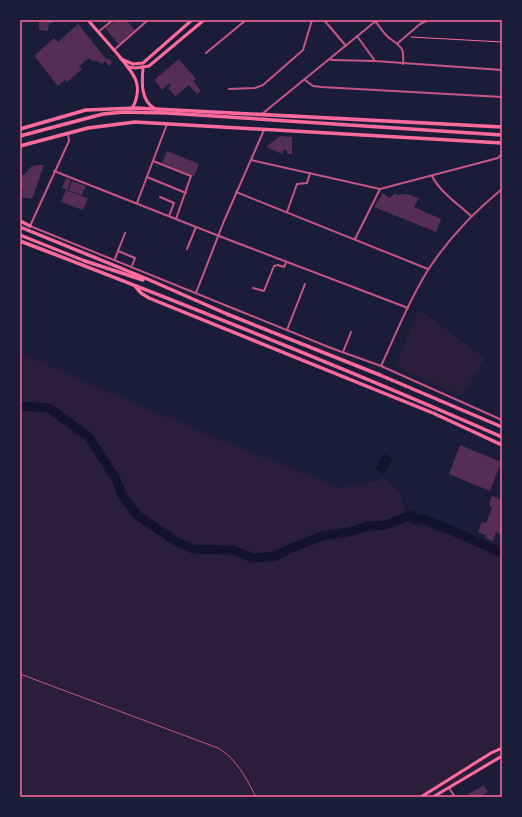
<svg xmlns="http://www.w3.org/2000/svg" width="522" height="817" viewBox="0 0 522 817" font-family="Mulish,sans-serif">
<rect width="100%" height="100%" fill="#1b1b3a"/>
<!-- green -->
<g fill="#2a1e3b">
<path d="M419,309L483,357V362L462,396L395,366Z"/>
<path d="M20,352L69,375L230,444L340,488L387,479L400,492L407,522L430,528L502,553V758L433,797H20Z"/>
</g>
<!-- water -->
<path fill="#12122b" d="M385,454L393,459L383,474L375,468Z"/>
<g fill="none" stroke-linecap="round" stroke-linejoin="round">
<!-- river -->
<path stroke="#12122b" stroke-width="9" d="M20,406L49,408L88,436L116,479L122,495L137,515L177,542L193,549L232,550L253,558L276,556L291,548L322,536L353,531L367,526L386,525L411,515L415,520L423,518L502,553"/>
</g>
<!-- building -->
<g fill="#542f53">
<path d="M34,20H52V23H49L48,31L39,30V22Z"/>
<path d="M117,20H126L135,30L119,45L105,28Z"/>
<path d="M78,24L107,60L109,58L112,63L109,66L105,61L102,64L95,60L94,62L89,58L79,66L82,69L67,82L65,80L58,86L34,56L54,38L58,42Z"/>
<path d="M179,59L196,79L193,81L201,91L197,94L189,85L176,96L174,95L168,88L171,85L169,83L162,90L154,80Z"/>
<path d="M280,136L292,137V154H287V150H283V154L280,153L266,147Z"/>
<path d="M167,151L199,164L194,176L162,163Z"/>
<path d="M37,165H44L32,199L21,197L23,191L20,190V173L24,175L32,166Z"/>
<path d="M66,178L71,180L67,190L62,188Z"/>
<path d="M72,181L86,186L82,195L68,190Z"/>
<path d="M66,190L88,198L83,210L61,202Z"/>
<path d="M383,193L389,198L396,193L397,195L407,194L419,198L414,207L441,219L436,232L374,207Z"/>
<path d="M460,445L501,462L490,491L449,474Z"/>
<path d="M492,496L502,500V535L496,532L493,541L485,538L486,535L478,532L481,524L483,522L486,523L492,508L489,505Z"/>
<path d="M484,785L488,792L479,797H464Z"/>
</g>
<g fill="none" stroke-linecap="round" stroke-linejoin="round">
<!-- path -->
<path stroke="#ff6b9d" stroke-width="1" d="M411,37L502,42"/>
<!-- service -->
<path stroke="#c65784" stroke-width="1" d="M20,674L218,748C237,759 246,778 256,797"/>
<!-- minor -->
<g stroke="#c65784" stroke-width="2">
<path d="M324,20L346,46"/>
<path d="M375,21C380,27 385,36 392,40C403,48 404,49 403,64"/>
<path d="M98,32L113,20"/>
<path d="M357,36L375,61L502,70"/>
<path d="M398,43L420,24L428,20"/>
<path d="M114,50L148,20"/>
<path d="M206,53L246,20"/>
<path d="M331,60L375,61"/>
<path d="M305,80L313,86L321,87L502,97"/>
<path d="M229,89L255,88L263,85L303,50L312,20"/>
<path d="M262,114L377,20"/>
<path d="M68,133L69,141L30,226L331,348L381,366L502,420"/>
<path d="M251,160L380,189L355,239"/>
<path d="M153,161L191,176L176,219"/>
<path d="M54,171L219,236L408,308"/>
<path d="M432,176C440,192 458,204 471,216"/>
<path d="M147,177L186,193"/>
<path d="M380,189L498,158L502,154"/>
<path d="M236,192L428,269"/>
<path d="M160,197L174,203L169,216"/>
<path d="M137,203L167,124"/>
<path d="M287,212L297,184L307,183L310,173"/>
<path d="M125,233L118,251L135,258L132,266"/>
<path d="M187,249L196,227"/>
<path d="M115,259L118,251"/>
<path d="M253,288L264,291L274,266L278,265L284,267L286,263"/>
<path d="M196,293L224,221L264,130"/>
<path d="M287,330L305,284"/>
<path d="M343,352L351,332"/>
<path d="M381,366C396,334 409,300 428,270C448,239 474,212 502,189"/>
<path d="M449,788L455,797"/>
</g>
<!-- secondary -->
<g stroke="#ff6b9d" stroke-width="3">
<path d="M88,20C99,34 132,67 136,81C139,89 137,101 132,108"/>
<path d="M121,59L133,64L143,63L192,20"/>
<path d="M128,67L135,68L149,66L204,20"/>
<path d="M143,67C142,80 140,100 154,108"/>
<path d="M20,235L85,261"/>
<path d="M421,797L491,753L502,748"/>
<path d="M433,797L502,756"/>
</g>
<!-- primary -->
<g stroke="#ff6b9d" stroke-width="3.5">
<path d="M20,129L86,110L136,108L502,127"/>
<path d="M20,221L30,226"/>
<path d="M20,227L145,278L227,314L380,375L502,427"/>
<path d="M20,241C182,303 343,367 502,437"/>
<path d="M85,261L143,280"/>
<path d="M135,286L141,293L149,298L433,413L502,445"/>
</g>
<!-- trunk -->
<g stroke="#ff6b9d" stroke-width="3.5">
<path d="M20,136L103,114L124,112L167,113L502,135"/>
<path d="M20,146L88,128L135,122L502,143"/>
</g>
</g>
<!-- border -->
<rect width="522" height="817" fill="none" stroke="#1b1b3a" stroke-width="42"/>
<rect x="21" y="21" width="480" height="775" fill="none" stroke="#ff6b9d" stroke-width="1.5"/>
</svg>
